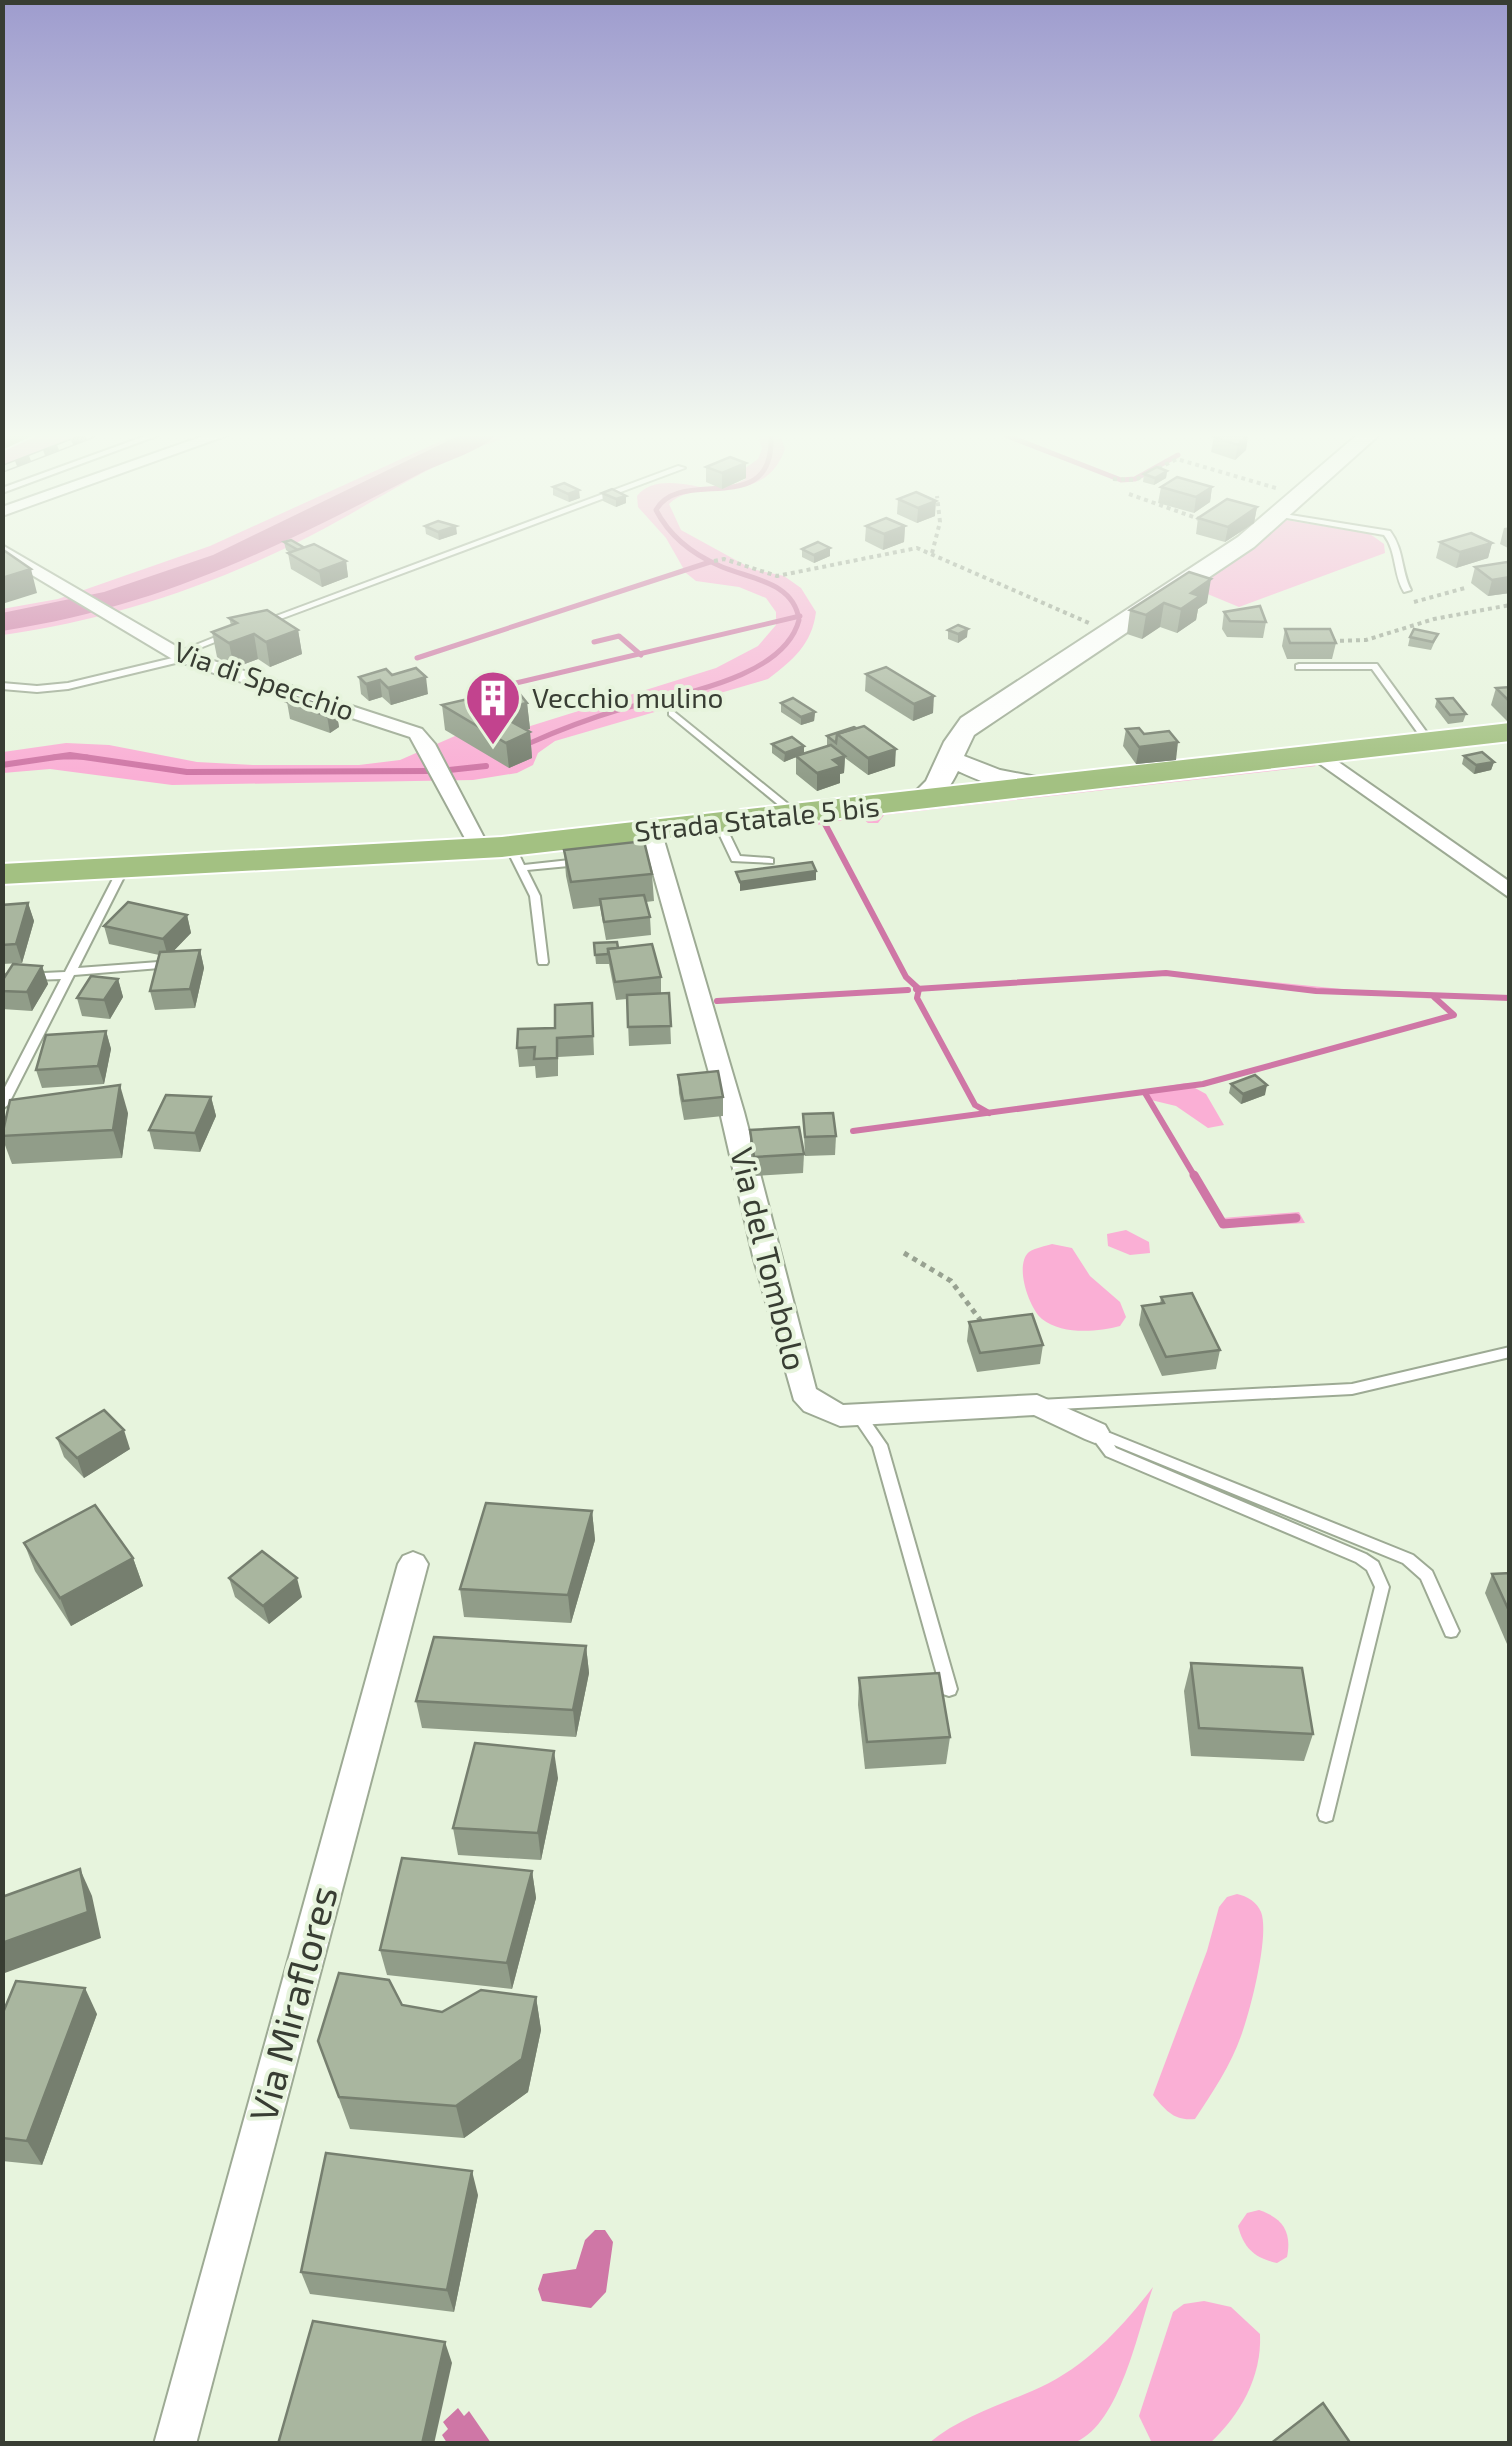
<svg xmlns="http://www.w3.org/2000/svg" width="1512" height="2446" viewBox="0 0 1512 2446" font-family="'Exo 2',sans-serif">
<rect width="100%" height="100%" fill="#e7f4dd"/>
<!-- green -->
<g fill="#faafd5">
<path d="M36,435H82L3,465V450Z"/>
<path d="M454,435H517C442,454 380,500 312,535C215,585 110,620 3,635L2,609L58,599L210,546Z"/>
<path d="M758,435H780L785,449C763,511 697,475 669,504L681,530L752,569L784,576L801,588L816,612C812,644 793,660 768,679L555,741L538,753L533,765L517,773L473,780L172,785L50,769L3,773V752L66,743L109,745L197,762L253,765H359L400,760L455,736L495,737L716,668L758,646L776,625V612L766,598L739,587L696,581L686,573L666,538L638,507L637,496C655,473 692,487 715,489C725,490 736,483 746,479L737,474L758,459L762,449Z"/>
<path d="M1280,519L1370,534L1384,544L1385,553L1239,607L1193,588Z"/>
<path d="M1309,761L1316,766L884,815L878,823H868L862,818L826,822L907,977L920,987L1163,971L1439,999L1327,993L1163,974L921,990L918,998L975,1104L982,1107L975,1108L915,998L916,985L906,978L824,824L800,827L796,820Z"/>
<path d="M1186,1083L1206,1094L1224,1125L1208,1128L1176,1106L1151,1100L1222,1218L1299,1212L1305,1223L1222,1228L1147,1098L1138,1091Z"/>
<path d="M1126,1230L1149,1242L1150,1253L1130,1255L1108,1246L1107,1234Z"/>
<path d="M1052,1244L1072,1248L1090,1276L1120,1302L1126,1317L1120,1326C1097,1332 1062,1335 1042,1319C1029,1308 1014,1265 1029,1252C1035,1248 1046,1246 1052,1244Z"/>
<path d="M1237,1894C1247,1896 1257,1902 1261,1912C1270,1935 1250,2012 1241,2036C1231,2065 1212,2093 1195,2119C1174,2121 1166,2111 1153,2095L1207,1951L1219,1907L1227,1897Z"/>
<path d="M1259,2210C1283,2218 1292,2232 1287,2257L1277,2263C1255,2258 1244,2249 1238,2226L1247,2213Z"/>
<path d="M1153,2287C1138,2331 1120,2423 1076,2442C1059,2446 955,2444 929,2443C964,2414 1009,2403 1049,2383C1091,2361 1125,2324 1153,2287Z"/>
<path d="M1204,2301L1231,2307L1260,2334C1262,2377 1240,2415 1210,2443H1152L1139,2416L1173,2312L1184,2304Z"/>
</g>
<!-- water -->
<g fill="#cf77a6">
<path d="M595,2230H605L613,2242L606,2292L591,2308L542,2301L538,2289L543,2274L576,2269L585,2240Z"/>
<path d="M458,2408L464,2416L469,2411L491,2443H447L442,2435L448,2429L443,2422Z"/>
</g>
<g fill="none" stroke-linecap="round" stroke-linejoin="round">
<!-- stream-far2 -->
<g stroke="#cf77a6" stroke-width="5">
<path d="M1005,435L1121,480L1135,479L1178,455"/>
<path d="M594,642L619,636L641,655"/>
<path d="M417,658L710,562"/>
<path d="M516,683L800,616"/>
<path d="M530,743C559,730 588,719 618,710C670,695 783,681 799,620C794,581 749,579 720,566C692,554 670,537 656,510C681,465 775,521 771,435"/>
<path d="M54,757H87"/>
</g>
<!-- stream-far1 -->
<g stroke="#cf77a6" stroke-width="6">
<path d="M2,765L70,755L187,772L430,771"/>
<path d="M449,770L486,766"/>
<path d="M825,824L906,977L919,989L917,998L975,1105L989,1113"/>
<path d="M916,989L1166,973L1316,991L1510,998"/>
<path d="M717,1001L908,990"/>
<path d="M1145,1093L1195,1177"/>
<path d="M853,1131L1203,1084L1454,1015L1434,997"/>
</g>
<!-- stream -->
<path stroke="#cf77a6" stroke-width="9" d="M1194,1175L1223,1224L1296,1218"/>
<!-- river -->
<path fill="#cf77a6" fill-rule="evenodd" d="M460,435H496C483,450 441,463 421,473C280,546 163,606 2,631V613L104,592L213,555Z"/>
<!-- lane casing -->
<g stroke="#9daa94" stroke-width="4">
<g id="lane">
<path d="M148,435H159L2,493V488Z"/>
<path d="M678,466L685,468L267,624L260,622Z"/>
<path d="M1278,513L1390,531C1404,549 1401,571 1411,590L1404,592C1393,574 1397,552 1384,535L1281,517H1278Z"/>
<path d="M223,634L230,636L180,656L173,654Z"/>
<path d="M185,655L189,658L188,660L68,689L37,692L2,689V683L37,686L68,683Z"/>
<path d="M1299,664H1377L1433,741L1431,743H1425L1372,669H1296V665Z"/>
<path d="M672,710L798,812V816H792L669,715V711Z"/>
<path d="M719,820L724,823L740,856L769,858L773,859V863L732,861L714,823Z"/>
<path d="M510,843L515,846L524,865L579,859L584,862L579,865L527,870L540,896L548,962L547,964H539L538,962L530,896L505,846Z"/>
<path d="M123,866L128,869L78,968L172,961L177,964L172,967L74,975L8,1105L2,1109V1093L61,979L2,981V975L65,972L118,869Z"/>
<path d="M1510,1347V1357L1352,1394L1039,1410L1034,1409L1032,1405L1034,1401L1039,1400L1352,1384Z"/>
<path d="M859,1411L864,1412L887,1445L957,1689L955,1694L949,1696L943,1694L941,1689L873,1447L852,1416L854,1412Z"/>
<path d="M1095,1427L1413,1555L1432,1571L1459,1631L1456,1636L1451,1637L1446,1636L1421,1579L1403,1563L1114,1445L1116,1448L1366,1554L1378,1562L1389,1587L1332,1820L1326,1822L1320,1820L1318,1815L1375,1587L1367,1570L1356,1562L1106,1456L1088,1432L1090,1428Z"/>
</g>
</g>
<!-- street casing -->
<g stroke="#9daa94" stroke-width="4">
<g id="street">
<path d="M206,435H228L2,516V507Z"/>
<path d="M2,545L186,652L422,729L435,744L490,849L487,853H473L410,737L174,660L2,557Z"/>
<path d="M1317,747L1510,882V898L1310,757V749Z"/>
<path d="M651,824L661,830L744,1112L816,1389L843,1405L1037,1395L1105,1425L1109,1432L1105,1439L1095,1443L1085,1439L1034,1415L840,1426L804,1411L794,1400L753,1256L720,1112L641,830Z"/>
<path d="M413,1552L423,1556L428,1564L196,2444H154L398,1564L403,1556Z"/>
</g>
</g>
<!-- secondary casing -->
<g stroke="#9daa94" stroke-width="4">
<path id="secondary" d="M1357,435H1379L1254,547L974,735L964,756L1000,770L1052,780L1056,786L1052,792C1023,799 984,783 958,771C948,791 934,813 909,807L906,801L926,781L944,742L961,718L1238,537Z"/>
</g>
<!-- primary casing -->
<g stroke="#fff" stroke-width="4">
<g id="primary">
<path d="M2,435H34L2,450Z"/>
<path d="M1510,723V741L502,857L2,884V864L502,837Z"/>
</g>
</g>
<!-- path-far1 -->
<g stroke="#98a291" stroke-width="4" stroke-dasharray="4 4" stroke-linecap="butt">
<path d="M1113,479L1135,480L1177,459L1276,488"/>
<path d="M1129,494L1202,520"/>
<path d="M932,553L940,522L937,496"/>
<path d="M714,561L724,559L777,576L917,548L1089,623"/>
<path d="M1414,602L1465,588"/>
<path d="M1332,641L1366,640L1434,619L1510,605"/>
</g>
<!-- path -->
<path stroke="#98a291" stroke-width="5" stroke-dasharray="5 5" stroke-linecap="butt" d="M904,1253L951,1281L984,1325"/>
<!-- lane -->
<use href="#lane" fill="#fff" fill-rule="evenodd"/>
<!-- street -->
<use href="#street" fill="#fff" fill-rule="evenodd"/>
<!-- secondary -->
<use href="#secondary" fill="#fff" fill-rule="evenodd"/>
<!-- primary -->
<use href="#primary" fill="#a3c182" fill-rule="evenodd"/>
<!-- rail casing -->
<g stroke="#7c8475" stroke-width="8">
<path id="rail" d="M2,469L91,435"/>
</g>
<!-- rail -->
<use href="#rail" stroke="#e7f4dd" stroke-width="5" stroke-dasharray="15" stroke-linecap="butt"/>
</g>
<!-- wall -->
<g fill="#919d89">
<path d="M1248,435L1246,450L1235,460L1211,452L1214,437Z"/>
<path d="M706,467L746,478L722,489L706,482Z"/>
<path d="M1167,471L1166,478L1154,485L1143,482L1144,474Z"/>
<path d="M553,487L580,498L569,502L553,495Z"/>
<path d="M1161,487H1212L1210,502L1194,513L1158,503Z"/>
<path d="M602,493L626,496V503L616,507L603,501Z"/>
<path d="M898,499L935,516L917,523L897,514Z"/>
<path d="M1257,507L1254,523L1225,542L1196,534L1198,518Z"/>
<path d="M425,526L457,534L439,540L426,534Z"/>
<path d="M866,526H905L904,542L883,550L865,541Z"/>
<path d="M1510,527V549L1500,544L1504,528Z"/>
<path d="M284,542L346,561L348,577L322,587L291,569L288,553H290L286,550Z"/>
<path d="M1440,542L1492,543L1488,558L1456,568L1436,558Z"/>
<path d="M830,548V556L814,563L802,557V549Z"/>
<path d="M1510,564V593L1488,596L1471,583L1475,567Z"/>
<path d="M1189,572L1207,603L1198,609L1196,620L1177,633L1160,627L1142,639L1127,634L1130,610Z"/>
<path d="M1224,612L1266,622L1263,638L1227,637L1222,629Z"/>
<path d="M229,618L298,630L302,654L270,667L258,659L234,668L217,657L212,632L231,625Z"/>
<path d="M1285,629L1336,643L1332,659H1287L1282,646Z"/>
<path d="M948,630L967,637L958,643L948,639Z"/>
<path d="M1438,634L1431,650L1408,646L1410,637Z"/>
<path d="M866,674L933,713L913,721L865,691Z"/>
<path d="M392,675L428,694L391,705L382,697L369,701L361,694L359,677Z"/>
<path d="M1510,687V721L1508,722L1491,705L1496,688Z"/>
<path d="M1437,699L1466,714L1463,722L1448,724L1435,707Z"/>
<path d="M287,702L336,710L339,727L330,733L290,719Z"/>
<path d="M527,703L530,729L525,730L530,732L532,758L509,768L445,730L442,705Z"/>
<path d="M781,703L815,712L814,721L801,725L781,712Z"/>
<path d="M854,727L895,766L868,775L845,758L844,773L840,774V783L817,791L796,774V757L784,762L772,753V744L804,754L829,746L827,745V736Z"/>
<path d="M1126,729L1144,734L1176,760L1136,764L1123,746Z"/>
<path d="M1464,756L1494,762L1491,770L1474,774L1462,764Z"/>
<path d="M564,850L652,874L654,901L646,902L650,917L651,935L606,940L600,906L573,909L566,876Z"/>
<path d="M28,903L34,921L22,963L2,964V905Z"/>
<path d="M187,915L191,933L173,951L200,950L204,968L195,1008L155,1010L150,991L159,955L109,944L104,926Z"/>
<path d="M594,943L618,948L661,977V994L669,993L671,1044L629,1046L627,999L616,1000L609,964H596Z"/>
<path d="M42,966L48,984L32,1011L2,1009V981Z"/>
<path d="M118,979L123,997L110,1019L82,1016L77,998Z"/>
<path d="M592,1003L594,1055L558,1057V1076L536,1078L535,1066L519,1067L517,1048L555,1028Z"/>
<path d="M106,1031L111,1049L104,1084L42,1088L36,1070Z"/>
<path d="M678,1075L723,1097V1116L684,1120L679,1093Z"/>
<path d="M1231,1084L1265,1095L1241,1104L1229,1093Z"/>
<path d="M211,1097L216,1116L200,1152L154,1149L149,1130Z"/>
<path d="M128,1113L122,1158L12,1164L2,1137V1134Z"/>
<path d="M803,1114L836,1136L835,1155L805,1156Z"/>
<path d="M750,1130L804,1154L803,1173L754,1176L750,1149Z"/>
<path d="M1161,1297L1220,1350L1216,1369L1162,1376L1139,1325L1142,1306L1160,1304Z"/>
<path d="M969,1322L1043,1345L1040,1364L977,1372L967,1341Z"/>
<path d="M57,1438L130,1449L84,1478L64,1457Z"/>
<path d="M592,1511L595,1540L571,1623L464,1617L460,1589Z"/>
<path d="M24,1543L133,1558L143,1586L71,1626L35,1571Z"/>
<path d="M1510,1573V1651L1485,1593L1492,1574Z"/>
<path d="M229,1578L302,1597L269,1624L235,1597Z"/>
<path d="M586,1646L589,1673L576,1737L422,1728L416,1701Z"/>
<path d="M1191,1663L1313,1734L1304,1761L1191,1756L1184,1691Z"/>
<path d="M859,1678L950,1737L946,1764L865,1769L858,1705Z"/>
<path d="M558,1778L541,1860L458,1855L453,1828Z"/>
<path d="M532,1871L536,1898L512,1989L387,1975L380,1950Z"/>
<path d="M536,1997L541,2030L528,2092L464,2138L350,2129L318,2041L402,2005L442,2012Z"/>
<path d="M97,2014L42,2165L2,2161V2015Z"/>
<path d="M478,2195L454,2312L310,2294L301,2272Z"/>
</g>
<!-- shaded-wall -->
<g fill="#767f6f">
<path d="M1248,435L1246,450L1235,460L1238,445Z"/>
<path d="M746,463V478L722,489V473Z"/>
<path d="M1167,471L1166,478L1154,485L1155,478Z"/>
<path d="M1212,487L1210,502L1194,513L1196,497Z"/>
<path d="M579,490L580,498L569,502L568,494Z"/>
<path d="M626,496V503L616,507V499Z"/>
<path d="M936,501L935,516L917,523L918,508Z"/>
<path d="M1257,507L1254,523L1225,542L1228,527Z"/>
<path d="M456,526L457,534L439,540L438,532Z"/>
<path d="M905,526L904,542L883,550L884,534Z"/>
<path d="M1492,543L1488,558L1456,568L1460,552Z"/>
<path d="M830,548V556L814,563V555Z"/>
<path d="M346,561L348,577L322,587L319,571Z"/>
<path d="M31,569L37,593L2,604V578Z"/>
<path d="M1510,577V593L1488,596L1492,580Z"/>
<path d="M1211,579L1207,603L1198,609L1196,620L1177,633L1181,609L1191,593Z"/>
<path d="M1164,603L1160,627L1142,639L1146,615Z"/>
<path d="M968,629L967,637L958,643V634Z"/>
<path d="M298,630L302,654L270,667L266,642Z"/>
<path d="M254,634L258,659L234,668L229,643Z"/>
<path d="M426,677L428,694L391,705L388,688Z"/>
<path d="M380,680L382,697L369,701L366,684Z"/>
<path d="M934,696L933,713L913,721L914,704Z"/>
<path d="M527,703L530,729L495,737L492,711Z"/>
<path d="M336,710L339,727L330,733L327,716Z"/>
<path d="M815,712L814,721L801,725V717Z"/>
<path d="M530,732L532,758L509,768L506,743Z"/>
<path d="M1178,742L1176,760L1136,764L1139,747Z"/>
<path d="M804,746V754L784,762L785,753Z"/>
<path d="M896,749L895,766L868,775V758Z"/>
<path d="M845,756L844,773L840,774V783L817,791V773L833,760Z"/>
<path d="M1494,762L1491,770L1474,774L1476,765Z"/>
<path d="M816,871V880L740,891V882Z"/>
<path d="M28,903L34,921L22,963L16,944Z"/>
<path d="M187,915L191,933L168,957L163,939Z"/>
<path d="M200,950L204,968L195,1008L190,989Z"/>
<path d="M42,966L48,984L32,1011L27,992Z"/>
<path d="M118,979L123,997L110,1019L104,1000Z"/>
<path d="M106,1031L111,1049L104,1084L98,1066Z"/>
<path d="M120,1085L128,1113L122,1158L113,1130Z"/>
<path d="M1267,1085L1265,1095L1241,1104L1243,1094Z"/>
<path d="M211,1097L216,1116L200,1152L195,1133Z"/>
<path d="M124,1430L130,1449L84,1478L77,1458Z"/>
<path d="M592,1511L595,1540L571,1623L568,1595Z"/>
<path d="M133,1558L143,1586L71,1626L60,1598Z"/>
<path d="M297,1578L302,1597L269,1624L263,1606Z"/>
<path d="M586,1646L589,1673L576,1737L573,1710Z"/>
<path d="M554,1751L558,1778L541,1860L538,1833Z"/>
<path d="M80,1869L92,1896L101,1938L2,1974V1943Z"/>
<path d="M532,1871L536,1898L512,1989L507,1963Z"/>
<path d="M85,1988L97,2014L42,2165L27,2141Z"/>
<path d="M536,1997L541,2030L528,2092L464,2138L456,2106Z"/>
<path d="M472,2171L478,2195L454,2312L447,2290Z"/>
<path d="M445,2342L452,2363L434,2444H422Z"/>
</g>
<!-- building -->
<g fill="#a9b69f" stroke="#767f6f" stroke-width="2.5">
<path d="M1218,435H1247L1238,445L1214,437Z"/>
<path d="M730,457L746,463L722,473L706,467Z"/>
<path d="M1157,467L1167,471L1155,478L1144,474Z"/>
<path d="M1177,477L1212,487L1196,497L1161,487Z"/>
<path d="M564,483L579,490L568,494L553,487Z"/>
<path d="M612,489L626,496L616,499L602,493Z"/>
<path d="M916,492L936,501L918,508L898,499Z"/>
<path d="M1227,499L1257,507L1228,527L1198,518Z"/>
<path d="M886,518L905,526L884,534L866,526Z"/>
<path d="M438,521L456,526L438,532L425,526Z"/>
<path d="M1471,533L1492,543L1460,552L1440,542Z"/>
<path d="M291,540L305,548L298,550L284,542Z"/>
<path d="M818,542L830,548L814,555L802,549Z"/>
<path d="M314,544L346,561L319,571L288,553Z"/>
<path d="M2,549L31,569L2,578Z"/>
<path d="M1507,562L1510,564V577L1492,580L1475,567Z"/>
<path d="M1189,572L1211,579L1191,593L1200,596L1181,609L1164,603L1146,615L1130,610Z"/>
<path d="M1260,606L1266,622L1230,621L1224,612Z"/>
<path d="M267,610L298,630L266,642L254,634L229,643L212,632L237,623L229,618Z"/>
<path d="M958,625L968,629L958,634L948,630Z"/>
<path d="M1285,629H1330L1336,643H1290Z"/>
<path d="M1414,629L1438,634L1433,642L1410,637Z"/>
<path d="M886,667L934,696L914,704L866,674Z"/>
<path d="M416,668L426,677L388,688L380,680L366,684L359,677L386,669L392,675Z"/>
<path d="M1510,687V702L1496,688Z"/>
<path d="M515,688L527,703L492,711L530,732L506,743L442,705Z"/>
<path d="M296,697L336,710L327,716L287,702Z"/>
<path d="M793,698L815,712L801,717L781,703Z"/>
<path d="M1453,698L1466,714L1450,715L1437,699Z"/>
<path d="M864,726L896,749L868,758L837,734Z"/>
<path d="M854,727L856,728L837,734L836,743L827,736Z"/>
<path d="M1139,728L1144,734L1169,731L1178,742L1139,747L1126,729Z"/>
<path d="M792,737L804,746L785,753L772,744Z"/>
<path d="M831,745L845,756L833,760L841,766L817,773L796,756Z"/>
<path d="M1482,752L1494,762L1476,765L1464,756Z"/>
<path d="M644,841L652,874L571,882L564,850Z"/>
<path d="M812,862L816,871L740,882L736,872Z"/>
<path d="M644,895L650,917L604,922L600,899Z"/>
<path d="M128,902L187,915L163,939L104,926Z"/>
<path d="M28,903L16,944L2,945V905Z"/>
<path d="M617,942L618,948L608,949V954L595,955L594,943Z"/>
<path d="M652,944L661,977L615,982L608,949Z"/>
<path d="M200,950L190,989L150,991L160,952Z"/>
<path d="M13,964L42,966L27,992L2,991V981Z"/>
<path d="M91,976L118,979L104,1000L77,998Z"/>
<path d="M669,993L671,1026L628,1027L627,995Z"/>
<path d="M592,1003L593,1036L557,1038V1058L534,1059L535,1047L517,1048L518,1029L555,1028V1005Z"/>
<path d="M106,1031L98,1066L36,1070L46,1035Z"/>
<path d="M718,1071L723,1097L683,1101L678,1075Z"/>
<path d="M1255,1075L1267,1085L1243,1094L1231,1084Z"/>
<path d="M120,1085L113,1130L2,1136L10,1100Z"/>
<path d="M166,1095L211,1097L195,1133L149,1130Z"/>
<path d="M833,1113L836,1136L805,1137L803,1114Z"/>
<path d="M799,1127L804,1154L754,1157L750,1130Z"/>
<path d="M1192,1293L1220,1350L1166,1357L1142,1306L1164,1303L1161,1297Z"/>
<path d="M1032,1314L1043,1345L980,1353L969,1322Z"/>
<path d="M104,1410L124,1430L77,1458L57,1438Z"/>
<path d="M486,1503L592,1511L568,1595L460,1589Z"/>
<path d="M95,1505L133,1558L60,1598L24,1543Z"/>
<path d="M262,1551L297,1578L263,1606L229,1578Z"/>
<path d="M1510,1573V1613L1492,1574Z"/>
<path d="M434,1637L586,1646L573,1710L416,1701Z"/>
<path d="M1191,1663L1302,1668L1313,1734L1199,1728Z"/>
<path d="M939,1673L950,1737L867,1742L859,1678Z"/>
<path d="M475,1743L554,1751L538,1833L453,1828Z"/>
<path d="M402,1858L532,1871L507,1963L380,1950Z"/>
<path d="M80,1869L88,1912L2,1943V1897Z"/>
<path d="M339,1973L389,1980L402,2005L442,2012L481,1990L536,1997L522,2059L456,2106L339,2097L318,2041Z"/>
<path d="M16,1981L85,1988L27,2141L2,2138V2015Z"/>
<path d="M326,2153L472,2171L447,2290L301,2272Z"/>
<path d="M313,2321L445,2342L422,2444H278Z"/>
<path d="M1323,2403L1351,2444H1270Z"/>
</g>
<!-- sky -->
<linearGradient id="sky" x2="0" y2="1"><stop stop-color="#9e9cce"/><stop offset="0.56" stop-color="#f4faf0"/><stop offset="1" stop-color="#f4faf0" stop-opacity="0"/></linearGradient>
<rect width="1512" height="778" fill="url(#sky)"/>
<!-- icons -->
<defs>
<g id="building-pin" transform="scale(2.875)"><path d="M0 17L-7.5 6A9.5 9.5 0 1 1 7.5 6Z" fill="#c2438e" stroke="#e7f4dd"/><path d="M-4-6H4V6H1V3H-1V6H-4ZM-2.5-4.3h1.7v1.8h-1.7ZM.8-4.3h1.7v1.8H.8ZM-2.5-1h1.7V.8h-1.7ZM.8-1h1.7V.8H.8Z" fill="#fff"/></g>
</defs>
<g fill-rule="evenodd">
<use href="#building-pin" x="493" y="698"/>
</g>
<g text-anchor="middle" stroke-width="8" stroke-linejoin="round" paint-order="stroke">
<!-- far-street labels -->
<g font-size="28" fill="#383d33" stroke="#e7f4dd">
<text transform="translate(264 681) rotate(19)" y="10">Via di Specchio</text>
<text transform="translate(757 819) rotate(-6)" y="10">Strada Statale 5 bis</text>
</g>
<!-- far-poi labels -->
<g font-size="28" fill="#383d33" stroke="#e7f4dd" text-anchor="start">
<text x="532" y="708">Vecchio mulino</text>
</g>
<!-- street labels -->
<g font-size="32" fill="#383d33" stroke="#e7f4dd">
<text transform="translate(768 1259) rotate(76)" y="11">Via del Tombolo</text>
</g>
<!-- near-street labels -->
<g font-size="38" fill="#383d33" stroke="#e7f4dd">
<text transform="translate(294 2004) rotate(-75)" y="13">Via Miraflores</text>
</g>
</g>
<!-- border -->
<rect width="1512" height="2446" fill="none" stroke="#383d33" stroke-width="10"/>
</svg>
